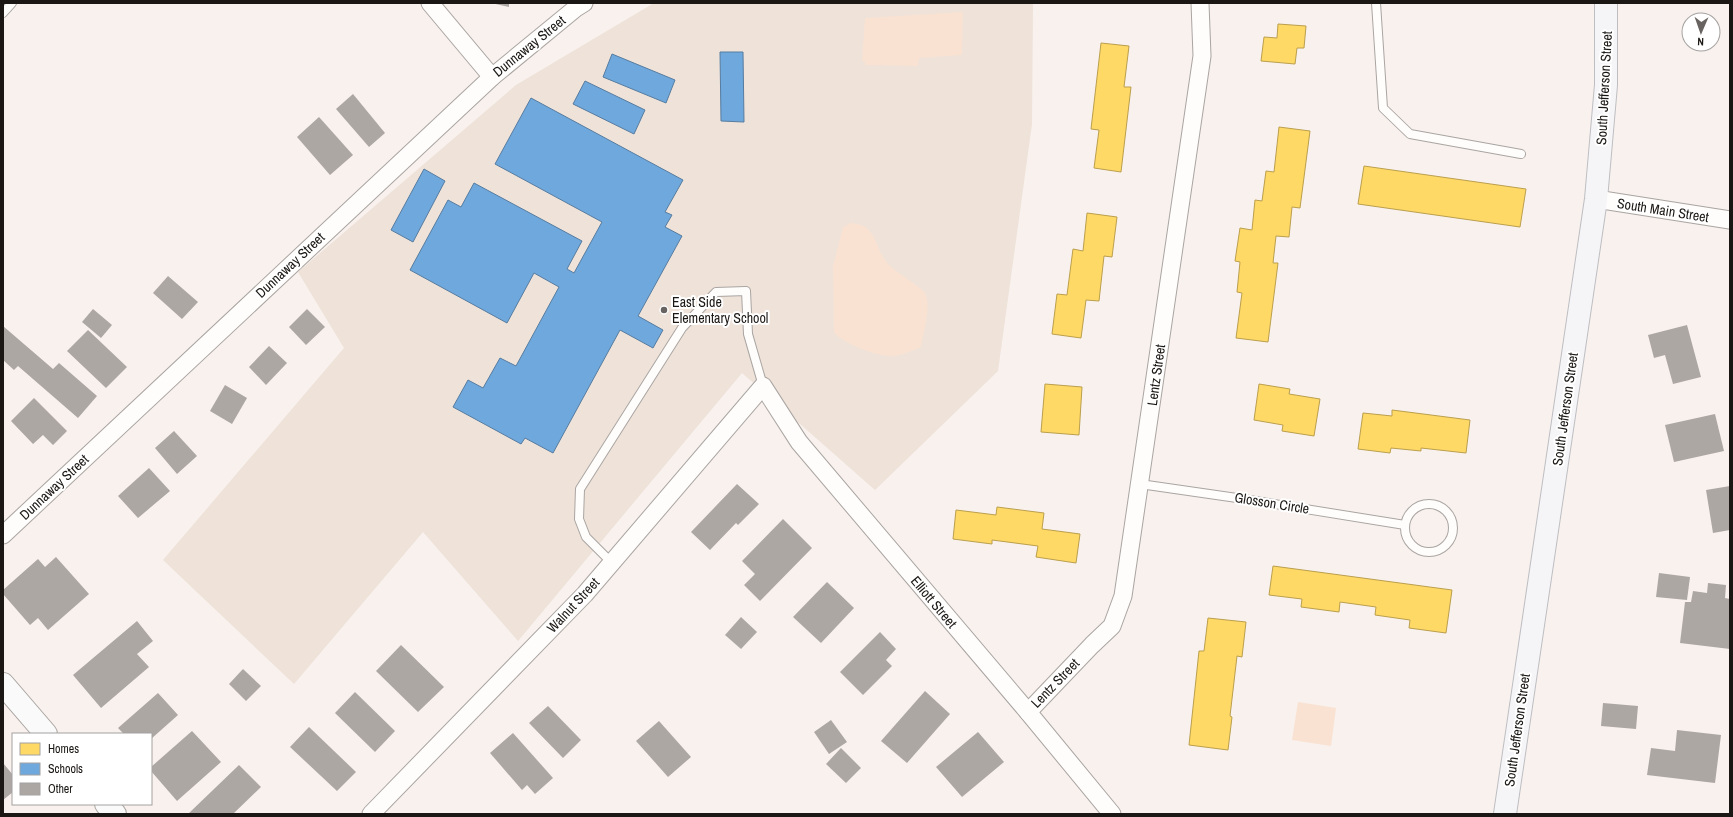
<svg xmlns="http://www.w3.org/2000/svg" width="1733" height="817" viewBox="0 0 1733 817" font-family="'Archivo Narrow',sans-serif">
<rect width="100%" height="100%" fill="#f8f1ed"/>
<!-- built -->
<path fill="#eee2d9" d="M654,3H1033L1032,124L998,371L875,490L742,373L518,641L423,532L294,684L163,560L344,348L298,272L516,85Z"/>
<!-- green -->
<g fill="#f9e2d2">
<path d="M963,12L962,55L919,58L918,66L865,65V61H862L865,18Z"/>
<path d="M851,223C879,225 873,248 889,265C896,272 921,287 925,293C932,306 923,333 921,347C912,351 901,356 891,356C873,355 847,345 834,333L833,266L843,227Z"/>
<path d="M1298,702L1336,708L1331,746L1292,740Z"/>
</g>
<!-- homes -->
<g fill="#ffd966" stroke="#bb9f4d">
<path d="M1278,24L1306,26L1304,48H1297L1295,64L1261,61L1264,37L1277,38Z"/>
<path d="M1101,43L1129,46L1124,87H1131L1121,172L1094,168L1099,130L1091,129Z"/>
<path d="M1279,127L1310,131L1300,208L1292,207L1289,237L1276,236L1273,263H1278L1268,342L1236,338L1242,293L1237,292L1240,262L1235,261L1240,228L1252,230L1255,200L1262,201L1266,171L1274,172Z"/>
<path d="M1364,166L1526,189L1520,227L1358,204Z"/>
<path d="M1087,213L1117,217L1112,257L1104,256L1099,301L1086,300L1081,338L1052,334L1057,294L1067,295L1073,249L1083,251Z"/>
<path d="M1045,384L1082,387L1079,435L1041,432Z"/>
<path d="M1259,384L1290,389L1289,394L1320,399L1314,436L1282,431L1283,425L1254,420Z"/>
<path d="M1392,410L1470,420L1466,453L1421,448V451L1391,448L1390,453L1358,449L1363,413L1392,416Z"/>
<path d="M997,507L1044,513L1042,529L1080,534L1076,563L1036,557L1038,546L992,540V544L953,539L956,510L996,515Z"/>
<path d="M1273,566L1452,590L1446,633L1409,628L1410,620L1375,615L1376,607L1340,602L1339,612L1301,607L1302,599L1269,595Z"/>
<path d="M1208,618L1246,622L1242,657L1237,656L1230,716L1232,717L1228,750L1189,745L1199,651H1204Z"/>
</g>
<!-- schools -->
<g fill="#6fa8dc" stroke="#567ca0">
<path d="M720,52H743L744,122L721,121Z"/>
<path d="M612,54L675,80L666,103L603,77Z"/>
<path d="M585,81L645,110L634,134L573,104Z"/>
<path d="M531,98L683,180L665,212L672,215L665,227L682,236L638,316L663,330L653,348L620,330L553,453L525,438L521,444L453,407L468,380L483,388L500,358L516,366L559,287L534,273L507,323L410,270L448,200L461,207L474,183L582,241L567,269L574,273L602,222L495,164Z"/>
<path d="M424,169L445,181L413,242L391,230Z"/>
</g>
<!-- building -->
<g fill="#ada7a4">
<path d="M491,3H509V7Z"/>
<path d="M353,94L385,133L369,147L336,109Z"/>
<path d="M319,117L353,155L330,175L297,137Z"/>
<path d="M168,276L198,302L182,319L153,293Z"/>
<path d="M93,309L112,325L101,338L82,322Z"/>
<path d="M307,309L325,327L306,345L289,327Z"/>
<path d="M1687,325L1701,377L1673,384L1665,355L1654,358L1648,335Z"/>
<path d="M3,326L53,369L59,363L97,396L78,418L18,366L14,370L3,360Z"/>
<path d="M88,330L127,367L106,388L67,351Z"/>
<path d="M269,346L287,363L266,385L249,367Z"/>
<path d="M225,385L247,398L232,424L210,411Z"/>
<path d="M34,398L67,431L53,445L43,435L33,444L11,421Z"/>
<path d="M1715,414L1724,451L1674,462L1665,425Z"/>
<path d="M174,431L197,456L177,474L155,448Z"/>
<path d="M149,468L170,491L138,518L118,496Z"/>
<path d="M737,484L759,504L738,525L736,523L710,550L691,532Z"/>
<path d="M1730,486V530L1713,533L1706,490Z"/>
<path d="M783,519L812,548L760,601L744,585L755,574L742,561Z"/>
<path d="M56,557L89,594L48,630L38,618L30,625L3,594V590L38,559L45,567Z"/>
<path d="M1659,573L1690,577L1687,600L1656,597Z"/>
<path d="M827,582L854,608L821,643L793,617Z"/>
<path d="M1708,583L1726,585L1725,598L1730,599V649L1680,643L1685,602H1691L1693,591L1707,593Z"/>
<path d="M741,617L757,632L741,649L725,635Z"/>
<path d="M137,621L153,641L137,654L149,667L101,708L73,675Z"/>
<path d="M880,632L896,649L886,660L892,666L863,695L840,672Z"/>
<path d="M401,645L444,687L418,712L376,671Z"/>
<path d="M243,669L261,686L246,701L229,684Z"/>
<path d="M925,691L950,714L907,763L881,741Z"/>
<path d="M355,692L395,731L375,752L335,713Z"/>
<path d="M158,693L178,715L151,739V734H124L118,728Z"/>
<path d="M1603,703L1638,706L1636,729L1601,726Z"/>
<path d="M548,706L581,740L563,758L529,723Z"/>
<path d="M831,720L847,742L829,754L814,732Z"/>
<path d="M659,721L691,757L668,777L636,741Z"/>
<path d="M309,727L356,772L337,791L290,747Z"/>
<path d="M1677,730L1721,735L1715,783L1647,775L1651,748L1675,751Z"/>
<path d="M192,731L221,762L177,801L151,771V767Z"/>
<path d="M978,732L1004,762L962,797L936,767Z"/>
<path d="M513,733L553,778L535,794L527,785L522,790L490,753Z"/>
<path d="M841,748L861,768L846,783L826,764Z"/>
<path d="M3,763L13,775V792L3,800Z"/>
<path d="M239,765L261,787L233,814H188Z"/>
</g>
<g fill="none" stroke-linecap="round" stroke-linejoin="round">
<!-- lane casing -->
<g stroke="#aaa5a2" stroke-width="10">
<g id="lane">
<path d="M1376,3L1383,108L1410,134L1521,154"/>
<path d="M3,13L12,3"/>
<path d="M1140,484L1237,498L1405,525"/>
<circle cx="1429" cy="528" r="24"/>
<path d="M612,563L586,537L579,519L580,489L682,328L716,292L746,291L748,334L763,386"/>
</g>
</g>
<!-- street casing -->
<g stroke="#aaa5a2" stroke-width="19">
<g id="street">
<path d="M430,3L492,77"/>
<path d="M1596,199L1730,220"/>
<path d="M3,535L492,77L576,8L584,3"/>
<path d="M1028,712L1092,645L1112,626L1123,596L1202,56L1200,3"/>
<path d="M371,814L585,594L763,386L799,442L1028,712L1112,814"/>
</g>
</g>
<!-- secondary casing -->
<g stroke="#aaa5a2" stroke-width="24">
<g id="secondary">
<path d="M3,684L46,734"/>
<path d="M106,804L115,814"/>
</g>
</g>
<!-- primary casing -->
<g stroke="#bebec2" stroke-width="24">
<path id="primary" d="M1505,814L1596,199L1606,85V3"/>
</g>
<!-- lane -->
<use href="#lane" stroke="#fefdfc" stroke-width="8"/>
<!-- street -->
<use href="#street" stroke="#fefdfc" stroke-width="17"/>
<!-- secondary -->
<use href="#secondary" stroke="#fafafa" stroke-width="22"/>
<!-- primary -->
<use href="#primary" stroke="#f5f5f8" stroke-width="22"/>
</g>
<!-- markers -->
<circle fill="#686360" stroke="#fff" stroke-width="1.5" cx="664" cy="310" r="4"/>
<g text-anchor="middle" stroke-width="4" stroke-linejoin="round" paint-order="stroke">
<!-- street labels -->
<g font-size="14" fill="#1b1714" stroke="#fff">
<text transform="translate(529 46) rotate(-39)" y="5">Dunnaway Street</text>
<text transform="translate(1604 88) rotate(-87)" y="5">South Jefferson Street</text>
<text transform="translate(1663 210) rotate(9)" y="5">South Main Street</text>
<text transform="translate(290 265) rotate(-43)" y="5">Dunnaway Street</text>
<text transform="translate(1156 375) rotate(-82)" y="5">Lentz Street</text>
<text transform="translate(1565 409) rotate(-82)" y="5">South Jefferson Street</text>
<text transform="translate(54 487) rotate(-43)" y="5">Dunnaway Street</text>
<text transform="translate(1272 503) rotate(9)" y="5">Glosson Circle</text>
<text transform="translate(934 602) rotate(50)" y="5">Elliott Street</text>
<text transform="translate(573 605) rotate(-47)" y="5">Walnut Street</text>
<text transform="translate(1055 683) rotate(-46)" y="5">Lentz Street</text>
<text transform="translate(1517 730) rotate(-82)" y="5">South Jefferson Street</text>
</g>
<!-- poi labels -->
<g font-size="14" fill="#1b1714" stroke="#fff" text-anchor="start">
<text x="672" y="307">East Side<tspan x="672" dy="16">Elementary School</tspan></text>
</g>
</g>
<!-- border -->
<rect width="1733" height="817" fill="none" stroke="#1b1714" stroke-width="8"/>
<!-- legend -->
<rect x="12" y="733" width="140" height="72" fill="#ffffff" stroke="#a4a2a1"/>
<rect x="20" y="743" width="20" height="12" fill="#ffd966" stroke="#a4a2a1"/>
<text x="48" y="753" font-size="12" fill="#1b1714">Homes</text>
<rect x="20" y="763" width="20" height="12" fill="#6fa8dc" stroke="#a4a2a1"/>
<text x="48" y="773" font-size="12" fill="#1b1714">Schools</text>
<rect x="20" y="783" width="20" height="12" fill="#ada7a4" stroke="#a4a2a1"/>
<text x="48" y="793" font-size="12" fill="#1b1714">Other</text>
<!-- north arrow -->
<g transform="translate(1701 32) rotate(182)"><circle r="19" fill="#ffffff" stroke="#a4a2a1"/>
<path d="M0-3L7 15L0 10L-7 15Z" fill="#686360"/>
<text y="-6" font-size="11" font-weight="bold" text-anchor="middle" fill="#1b1714">N</text>
</g>
</svg>
